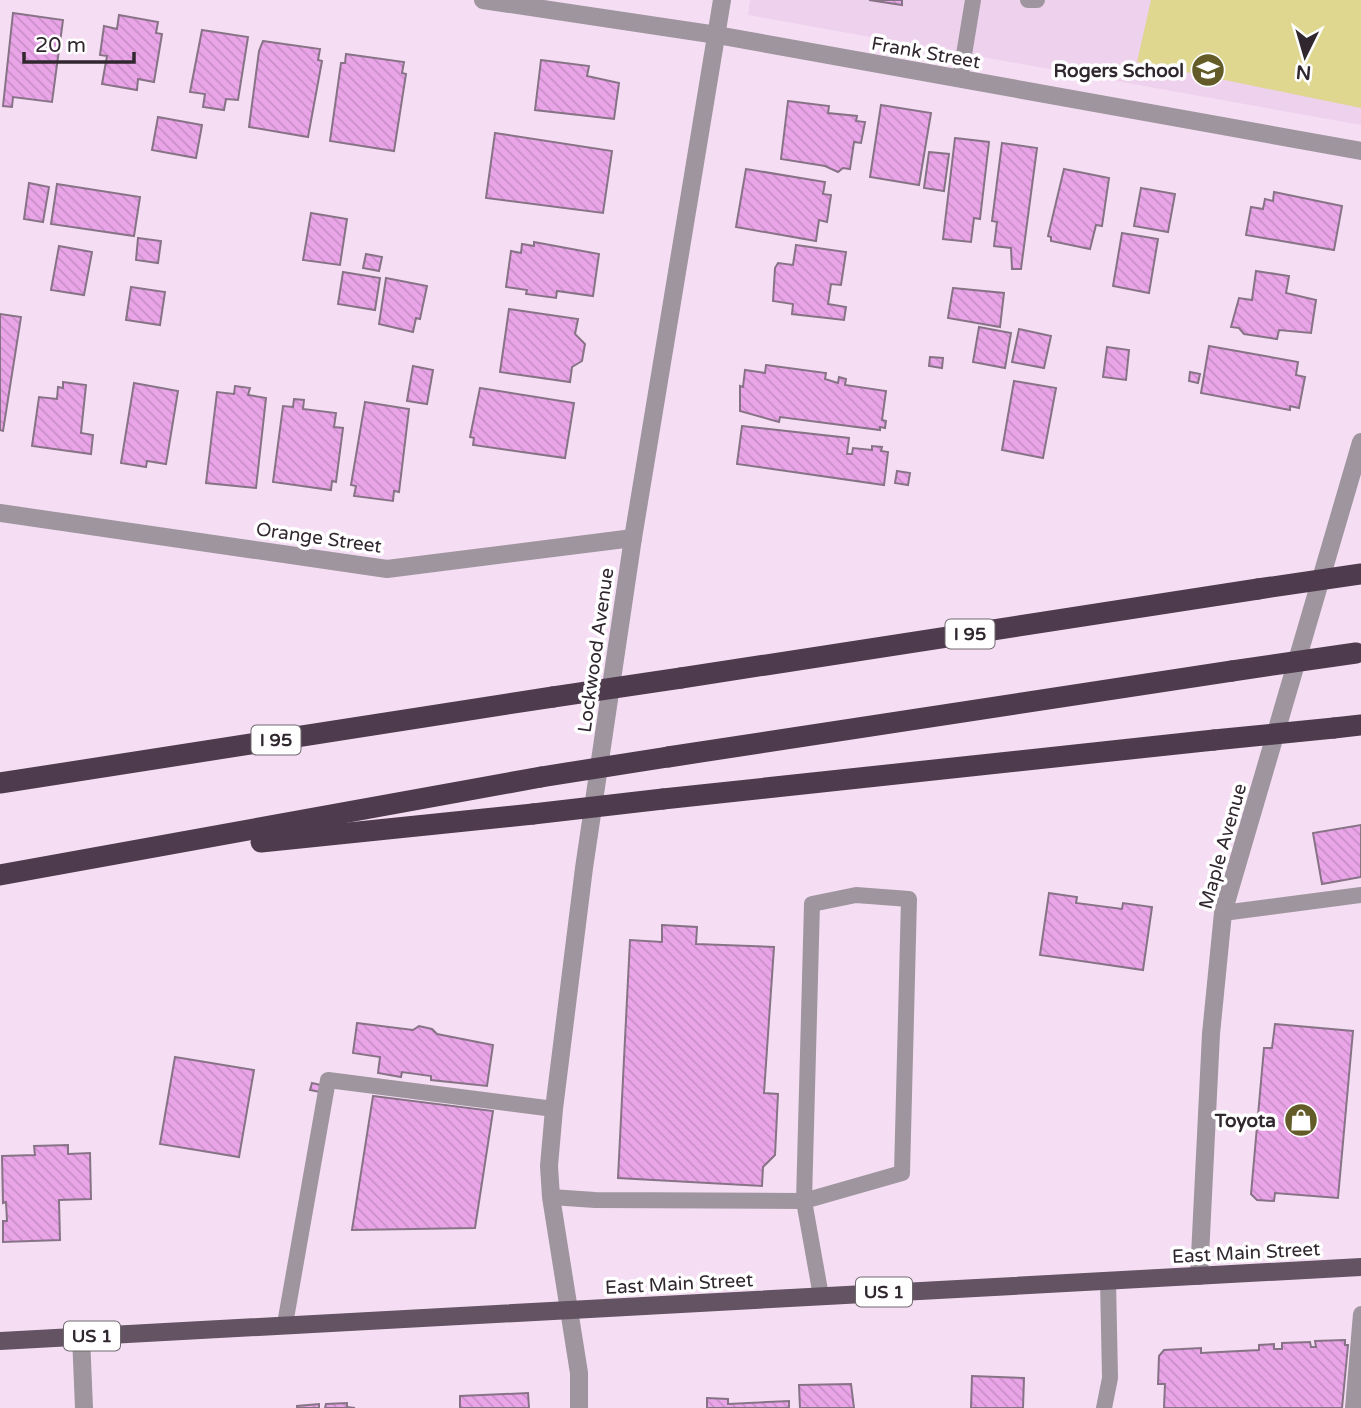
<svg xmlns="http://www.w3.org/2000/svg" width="1361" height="1408" viewBox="0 0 1361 1408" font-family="'Varela Round',sans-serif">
<defs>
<pattern id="building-back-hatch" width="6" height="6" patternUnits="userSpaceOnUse" patternTransform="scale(1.75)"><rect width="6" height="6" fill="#eaa5e8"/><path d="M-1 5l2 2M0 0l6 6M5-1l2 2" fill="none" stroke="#c98ec7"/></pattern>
</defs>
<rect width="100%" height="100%" fill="#f5def4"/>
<!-- built -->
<path fill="#eed1ed" d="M750,0H1361V125L748,15Z"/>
<!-- pitch -->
<path fill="#dfd68f" d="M1151,0H1361V108L1137,62Z"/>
<!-- building -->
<g fill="url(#building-back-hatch)" stroke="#877386" stroke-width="2">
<path d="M869,0H902V5Z"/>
<path d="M13,13L63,20L52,102L13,97L12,107L3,106Z"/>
<path d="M119,15L158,22L156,33L162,34L154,82L138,79L137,90L102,84L107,56L100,55L104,26L117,29Z"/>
<path d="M202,30L248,37L238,100L226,99L224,110L203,107L205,94L190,92Z"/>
<path d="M263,41L320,49L318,60L322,61L308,137L249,127L259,51Z"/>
<path d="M346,54L404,62L402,73L406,74L394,151L330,141L341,63H345Z"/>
<path d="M541,60L589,66L587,76L619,83L614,119L535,110Z"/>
<path d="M788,101L829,106L828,113L857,116L856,121L865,122L861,143L854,142L850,169L843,168L838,172L825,166L781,159Z"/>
<path d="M881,105L931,113L919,185L870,177Z"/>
<path d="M158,117L202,125L196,158L152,150Z"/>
<path d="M495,133L612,151L603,213L486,198Z"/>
<path d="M955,138L989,142L980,219L974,218L971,242L943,239Z"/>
<path d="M1002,143L1037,148L1021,269H1012L1011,248L994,246L997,222L992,221Z"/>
<path d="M929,152L949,154L944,191L924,188Z"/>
<path d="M746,169L825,182L823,194L831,195L827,222L819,220L816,241L736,227Z"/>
<path d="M1064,169L1109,178L1102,226L1096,225L1090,249L1051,241V237L1048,236Z"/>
<path d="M29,183L49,187L43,222L24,219Z"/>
<path d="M57,184L140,197L134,236L51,224Z"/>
<path d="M1141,188L1175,194L1168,232L1134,226Z"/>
<path d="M1274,192L1342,206L1334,250L1246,235L1251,207L1263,209L1265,199L1273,201Z"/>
<path d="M311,213L347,219L340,265L303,260Z"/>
<path d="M1122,233L1158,239L1149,293L1113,286Z"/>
<path d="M138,238L161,241L158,263L136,260Z"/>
<path d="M534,242L599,254L593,296L557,291L556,298L526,294L527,290L506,287L511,251L521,253L522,244L534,246Z"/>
<path d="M796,245L846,252L841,285L831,284L828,304L846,307L844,320L792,314L793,304L773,301L775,268L778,263L793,265Z"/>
<path d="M59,246L92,252L84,295L51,290Z"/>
<path d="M366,254L382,257L379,271L363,268Z"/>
<path d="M1256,271L1289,276L1286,293L1316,300L1311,333L1279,330L1277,339L1244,334L1239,328L1231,327L1239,298L1252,300Z"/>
<path d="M343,272L380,278L375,310L338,304Z"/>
<path d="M386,278L427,286L420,319L416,318L413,332L379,324Z"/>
<path d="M131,287L165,292L160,325L126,320Z"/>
<path d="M953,288L1004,293L1000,327L948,318Z"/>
<path d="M509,309L578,319L575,334L585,344L582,361L572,367L570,382L500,372Z"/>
<path d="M0,314L21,317L3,431L0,430Z"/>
<path d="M979,327L1011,333L1005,368L973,362Z"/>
<path d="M1019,329L1051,336L1044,368L1012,362Z"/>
<path d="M1209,346L1298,362L1296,375L1305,377L1299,408L1290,406V410L1201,393Z"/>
<path d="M1107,347L1129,350L1126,380L1103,377Z"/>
<path d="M930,357L943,358L942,368L929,366Z"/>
<path d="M766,365L826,373L825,379L838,383L839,377L846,379L845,385L886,391L882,420L886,421L885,428L880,427V430L780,417L779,422L740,411V386L743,387L745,370L765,373Z"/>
<path d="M413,366L433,370L427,404L407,401Z"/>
<path d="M1190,372L1200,374L1198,383L1189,381Z"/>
<path d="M1014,381L1056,388L1043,458L1002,450Z"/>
<path d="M63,382L86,385L81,433L93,435L91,454L32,446L39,397L57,399L58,387L63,388Z"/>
<path d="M134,383L178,391L166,464L147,461L146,467L121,463Z"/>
<path d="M235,386L250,388L248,395L266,398L256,488L206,483L217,392L234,394Z"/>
<path d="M480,388L574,403L565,458L473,445L474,438L470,437Z"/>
<path d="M294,399L304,400L303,409L336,413L334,427L343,428L336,482L332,481L331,490L273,482L283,406L293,407Z"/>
<path d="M365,402L409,409L399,492L394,491L393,501L354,496L356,486L351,485Z"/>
<path d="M742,426L849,438L847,454H852L853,448L872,450V446L882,447L881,451L888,452L884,485L737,464Z"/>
<path d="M897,471L910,473L908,485L895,483Z"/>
<path d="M1361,825V877L1322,884L1313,833Z"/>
<path d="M1049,893L1077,897L1076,903L1122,909L1123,903L1152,907L1143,970L1040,955Z"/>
<path d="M662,925L697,927L696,944L774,947L764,1093L778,1094L775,1155L763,1167L762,1186L618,1178L630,940L662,942Z"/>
<path d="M357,1023L413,1030L419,1026L432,1029L437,1034L493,1045L487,1086L431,1080V1076L402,1072L401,1077L378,1073L380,1057L353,1053Z"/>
<path d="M1275,1024L1353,1031L1338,1198L1275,1193L1274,1201L1257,1200L1251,1194L1264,1048H1272Z"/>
<path d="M175,1057L254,1070L239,1157L160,1144Z"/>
<path d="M312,1083L321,1085L320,1092L310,1090Z"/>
<path d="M373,1096L493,1111L475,1228L352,1230Z"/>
<path d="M68,1145V1154L90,1153L91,1199L59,1200L60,1240L3,1242V1221H7L6,1202L3,1203L2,1156L35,1155L34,1146Z"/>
<path d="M1345,1340V1345H1348L1342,1408H1164L1165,1384H1158L1159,1356L1164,1350L1201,1348V1353L1259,1350V1345L1274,1344V1349H1282V1343L1310,1342L1311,1347H1316L1315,1341Z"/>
<path d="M972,1376L1024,1378L1023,1408H971Z"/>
<path d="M851,1384L854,1408H800L799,1385Z"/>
<path d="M528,1393L529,1408H460V1396Z"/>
<path d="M707,1398L728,1399V1404L789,1401V1408H707Z"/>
<path d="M347,1403V1407L355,1408H325L326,1404Z"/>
<path d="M319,1404V1408H297V1406Z"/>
</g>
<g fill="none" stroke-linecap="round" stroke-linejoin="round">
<!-- service -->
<g stroke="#9f959e" stroke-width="16">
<path d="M1028,0H1037"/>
<path d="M960,79L973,0"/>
<path d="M1223,913L1361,895"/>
<path d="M551,1197L595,1200L804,1201L902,1173L909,899L856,895L812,904L804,1201L821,1296"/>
<path d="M285,1324L328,1080L554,1109"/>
<path d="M1104,1408L1110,1378L1108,1280"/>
<path d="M1353,1408L1361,1314"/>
</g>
<!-- minor -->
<g stroke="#9f959e" stroke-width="18">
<path d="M483,0L717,35L1361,151"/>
<path d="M0,513L387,569L633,538"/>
<path d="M1199,1276L1211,1034L1223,913L1361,442"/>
<path d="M569,1310L579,1373V1408"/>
<path d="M81,1336L84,1408"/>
</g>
<!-- tertiary -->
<path stroke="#9f959e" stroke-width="18" d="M569,1310L551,1197L549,1166L554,1109L584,868L633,538L722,0"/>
<!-- primary -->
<path stroke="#635363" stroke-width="18" d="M0,1341L1361,1267"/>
<!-- motorway -->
<g stroke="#4e3c4e" stroke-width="21">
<path d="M681,678L1258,589"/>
<path d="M1334,728L1361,725"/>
<path d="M668,757L1232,671"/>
<path d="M0,783L553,697"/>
<path d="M663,799L1214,740"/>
<path d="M261,842L533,814"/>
<path d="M0,875L541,777"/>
</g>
<!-- motorway-bridge -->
<g stroke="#4e3c4e" stroke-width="21">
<path d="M1258,589L1361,574"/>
<path d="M1232,671L1356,653"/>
<path d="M553,697L681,678"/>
<path d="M1214,740L1334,728"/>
<path d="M541,777L668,757"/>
<path d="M533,814L663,799"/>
</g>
</g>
<!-- icons -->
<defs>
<g id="school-disc" transform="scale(1.75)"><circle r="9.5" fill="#635c29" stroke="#fff"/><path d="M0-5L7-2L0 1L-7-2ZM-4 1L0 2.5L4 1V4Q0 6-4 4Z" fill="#fff"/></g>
<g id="shop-disc" transform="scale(1.75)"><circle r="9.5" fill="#635c29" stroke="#fff"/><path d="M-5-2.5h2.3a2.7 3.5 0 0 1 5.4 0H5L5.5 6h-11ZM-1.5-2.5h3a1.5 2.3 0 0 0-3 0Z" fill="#fff"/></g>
</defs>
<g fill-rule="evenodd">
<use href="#school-disc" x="1208" y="70"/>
<use href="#shop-disc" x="1301" y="1120"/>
</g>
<g text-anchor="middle" stroke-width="7" stroke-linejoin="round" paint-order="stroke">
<!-- shield labels -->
<g fill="#fff" stroke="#6e686d" stroke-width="2">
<rect x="945.5" y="619.5" width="49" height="29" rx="5"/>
<rect x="251.5" y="725.5" width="49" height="29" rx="5"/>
<rect x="856" y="1277.5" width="56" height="29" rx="5"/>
<rect x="64" y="1321.5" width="56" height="29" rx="5"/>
</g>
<g font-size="18" font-weight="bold" fill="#30272f">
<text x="970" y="640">I 95</text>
<text x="276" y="746">I 95</text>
<text x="884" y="1298">US 1</text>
<text x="92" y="1342">US 1</text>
</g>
<!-- street labels -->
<g font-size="19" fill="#30272f" stroke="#fff">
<text transform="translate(926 52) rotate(10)" y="7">Frank Street</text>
<text transform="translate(319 537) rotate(8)" y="7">Orange Street</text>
<text transform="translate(595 650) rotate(-82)" y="7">Lockwood Avenue</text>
<text transform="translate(1222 846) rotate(-74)" y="7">Maple Avenue</text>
<text transform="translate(1246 1252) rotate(-3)" y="7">East Main Street</text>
<text transform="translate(679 1283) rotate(-3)" y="7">East Main Street</text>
</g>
<!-- poi labels -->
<g font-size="19" font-weight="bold" fill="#30272f" stroke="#fff" text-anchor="end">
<text x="1184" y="77">Rogers School</text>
<text x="1276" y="1127">Toyota</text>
</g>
</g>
<!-- north arrow -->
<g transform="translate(1305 56) rotate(185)" stroke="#ffffff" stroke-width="5" paint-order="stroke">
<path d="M0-5L12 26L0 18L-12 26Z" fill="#30272f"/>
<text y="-10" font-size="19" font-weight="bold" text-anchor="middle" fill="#30272f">N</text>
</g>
<!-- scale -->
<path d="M24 52v10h110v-10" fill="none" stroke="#30272f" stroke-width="3.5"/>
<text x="35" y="52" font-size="21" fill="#30272f" stroke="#ffffff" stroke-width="5" paint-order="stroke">20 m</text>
</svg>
